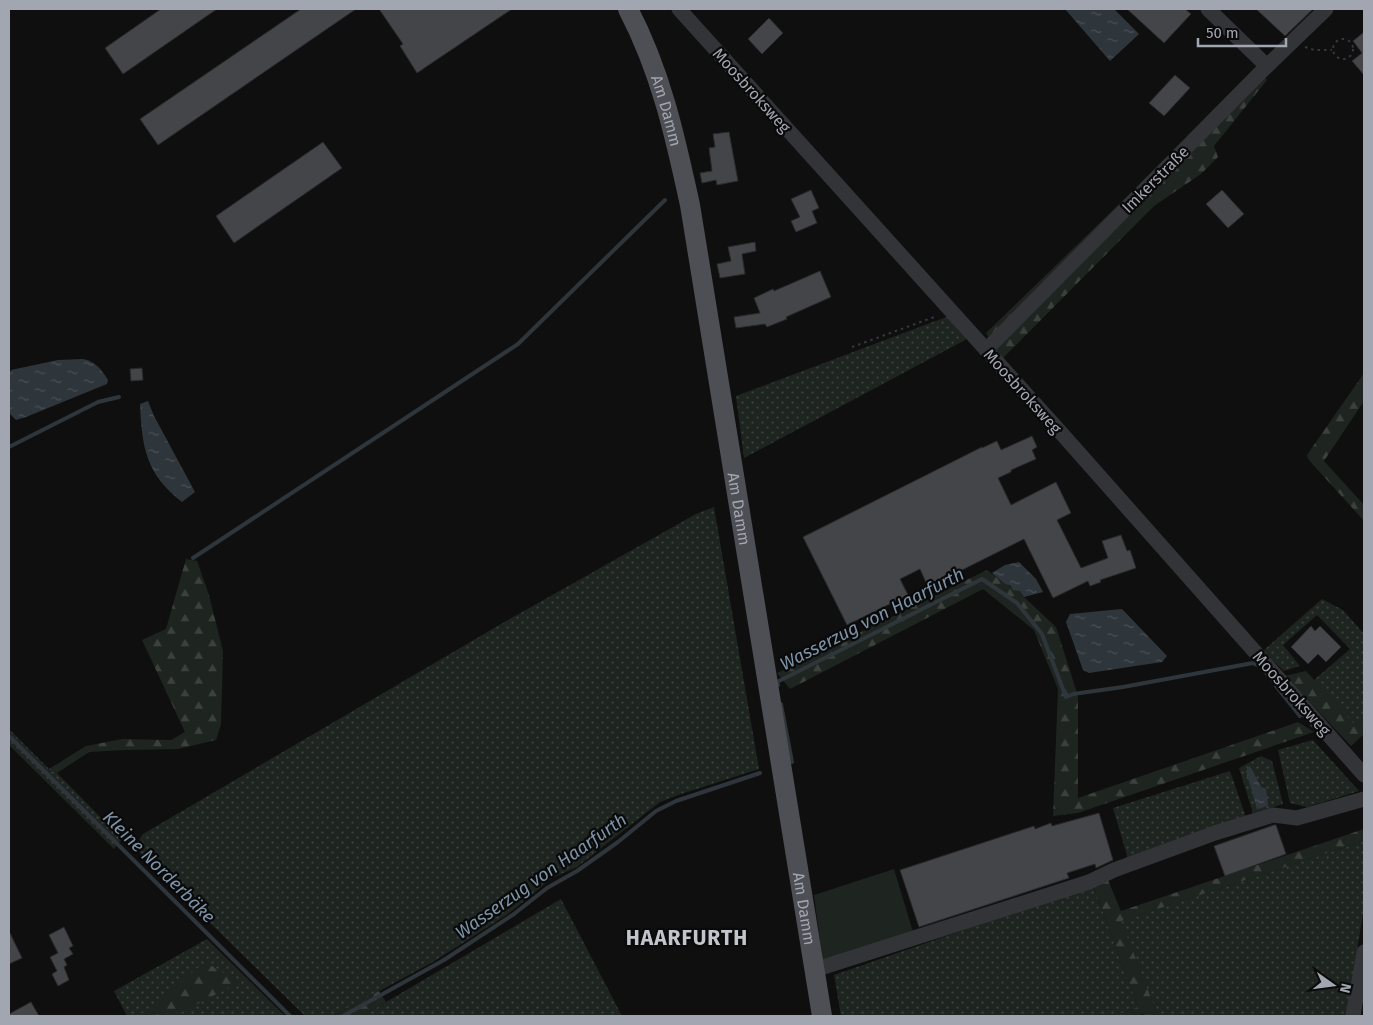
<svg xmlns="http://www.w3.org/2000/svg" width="1373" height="1025" viewBox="0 0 1373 1025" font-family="'Fira Sans',sans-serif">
<defs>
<pattern id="grass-dots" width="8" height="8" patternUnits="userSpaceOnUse" patternTransform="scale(1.25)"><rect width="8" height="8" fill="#1e241f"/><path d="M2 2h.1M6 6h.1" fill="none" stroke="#3c413d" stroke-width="1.8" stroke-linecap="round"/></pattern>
<pattern id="forest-firs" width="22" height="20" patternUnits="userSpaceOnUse" patternTransform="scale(1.25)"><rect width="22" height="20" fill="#1e241f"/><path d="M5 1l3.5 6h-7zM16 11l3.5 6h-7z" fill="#3c413d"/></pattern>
<pattern id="water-ripples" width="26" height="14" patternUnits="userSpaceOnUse" patternTransform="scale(1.25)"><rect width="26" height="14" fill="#2f363b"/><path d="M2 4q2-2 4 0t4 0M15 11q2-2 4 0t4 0" fill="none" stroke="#4a5055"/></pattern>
</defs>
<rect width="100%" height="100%" fill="#0f0f10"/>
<!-- grass -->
<g fill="url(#grass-dots)">
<path d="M949,316L967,339L744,458L736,396Z"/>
<path d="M714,507L759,769L678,795L660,802L577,867L552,878L508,914L433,962L333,1016H305L141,855C138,845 137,842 143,834L501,624L696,514Z"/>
<path d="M1322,599L1343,610L1364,634V717L1355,726L1314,680L1350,649L1317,615L1283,645L1300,666L1284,671L1263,651Z"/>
<path d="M9,729L49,769L57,773L122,839L114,849L9,745Z"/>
<path d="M1313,740L1359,791L1307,807L1290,803L1278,750Z"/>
<path d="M1261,756L1272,761L1283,804L1253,813L1239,768Z"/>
<path d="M1230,771L1246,817L1128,859L1113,808Z"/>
<path d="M1364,841V908L1346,1016H1158L1120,921Z"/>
<path d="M1093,885L1138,1007L1116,1016H841L834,975Z"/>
<path d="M561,899L622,1016H362L386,1002Z"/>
<path d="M207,939L285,1016H127L114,991Z"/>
</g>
<!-- forest -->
<g fill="url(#forest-firs)">
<path d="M1264,77L1267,80L1214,146L1218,157L1201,174L1154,206L1002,359L986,333L1175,150Z"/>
<path d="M1364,373V401L1324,461L1364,505V521L1308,459L1307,455Z"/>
<path d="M186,559L197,561L209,595L223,651L221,724L216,740L178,749L124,750L89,752L57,773L49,769L86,746L122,739L171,740L185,732L142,640L166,629Z"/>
<path d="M987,570L1005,584L1020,591L1024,597L1056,627L1078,696V798L1298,722L1314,732L1078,813L1053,816L1058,689L1034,630L983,589L790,689L777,673Z"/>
<path d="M1306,671L1355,725L1364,717V734L1351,746L1285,676Z"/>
<path d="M1364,829V841L1121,921L1158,1016H1144L1143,1014L1137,1016H1116L1138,1007L1093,885L1108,880L1121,911Z"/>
<path d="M205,962L239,982L175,1016H139Z"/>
<path d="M379,991L386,1002L362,1016H333Z"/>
</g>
<!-- garden -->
<path fill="#1e241f" d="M894,869L913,932L823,964L814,895Z"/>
<!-- water -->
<g fill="url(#water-ripples)">
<path d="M1065,9H1114L1139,34L1110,61Z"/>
<path d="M83,359C96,362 101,369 108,380L107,384L26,417L16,420L9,413V375L11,370L58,360Z"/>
<path d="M148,401L154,416L195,492L182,502C146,474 142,448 140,404Z"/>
<path d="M1019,562L1036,579L1043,592L1024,597L1020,591L1013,590L1011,586L1005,584L992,573L1005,565Z"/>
<path d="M1122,609L1167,656L1162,662L1089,673L1083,670L1066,622L1070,614Z"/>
<path d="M1250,766L1261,787L1266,789L1268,806L1257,809L1246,771Z"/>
</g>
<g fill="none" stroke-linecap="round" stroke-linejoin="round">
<!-- stream -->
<g stroke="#2f363b" stroke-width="4">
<path d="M9,447L98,402L119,397"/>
<path d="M193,558L518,344L665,200"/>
<path d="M778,685L777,682L982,579L1017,603L1042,634L1066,697L1073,694L1123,687L1253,663L1259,666"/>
<path d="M1276,686L1300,716"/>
<path d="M781,704L792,762"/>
<path d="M9,736L290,1016"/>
<path d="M343,1016L444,960L514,914L547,888L577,871L618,842L656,811L676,801L760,773"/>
</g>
</g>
<!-- building -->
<g fill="#444548" stroke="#2a2a2c">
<path d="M161,9H217L123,74L105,48Z"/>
<path d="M301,9H356L158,145L140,119Z"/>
<path d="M379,9H512L417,73L400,46L403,44Z"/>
<path d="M1127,9H1185L1191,14L1164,43Z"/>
<path d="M1256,9H1313L1285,36Z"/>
<path d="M769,18L783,33L762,54L748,39Z"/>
<path d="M1364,32V75L1352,61L1362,53L1353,41Z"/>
<path d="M1175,75L1190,88L1164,116L1149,103Z"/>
<path d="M729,132L738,181L717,185L716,180L702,183L700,173L712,171L709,148L715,147L713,134Z"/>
<path d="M323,142L342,168L234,243L216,216Z"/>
<path d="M811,190L819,208L812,211L817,223L796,232L791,221L800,217L791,199Z"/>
<path d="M1222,190L1244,214L1228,228L1206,204Z"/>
<path d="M755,242L756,251L742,254L745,274L720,278L717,264L731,261L728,247Z"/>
<path d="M820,271L831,297L786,317L787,319L767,327L765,324L736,328L734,317L760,313L754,298L773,289L774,291Z"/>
<path d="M142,368L143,380L131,381L130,369Z"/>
<path d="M1032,436L1037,447L1032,450L1036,459L1011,470V472L998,478L1011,505L1056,482L1071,513L1057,520L1081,568L1108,558L1102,541L1121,535L1127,551L1130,550L1136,568L1100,580L1101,582L1090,586L1088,581L1053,598L1024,539L928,587L920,569L900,579L908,595L847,625L803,537L982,447V448L997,441L1001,450Z"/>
<path d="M1311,626L1315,631L1320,626L1341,647L1326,662L1318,654L1308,664L1291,647Z"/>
<path d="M1099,813L1113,860L1096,868L1095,864L1067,873L1069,878L919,927L900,870L1034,826L1035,829L1051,823L1052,826Z"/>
<path d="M1274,825H1276L1286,854L1225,876L1214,846Z"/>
<path d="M64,927L73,946L69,948L73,954L64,959L67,965L64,967L69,980L58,986L52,974L57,971L50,957L58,953L49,935Z"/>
<path d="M9,931L22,958L9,964Z"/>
<path d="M31,1002L39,1016H9V1014Z"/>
</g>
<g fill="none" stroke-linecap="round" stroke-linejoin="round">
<!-- path -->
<g stroke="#37383c" stroke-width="2" stroke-dasharray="2.5 4" stroke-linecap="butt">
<circle cx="1343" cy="49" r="10"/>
<path d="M1305,47L1314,50H1332"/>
<path d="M852,347L937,316"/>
</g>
<!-- minor -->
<g stroke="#333437" stroke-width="15">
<path d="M679,9L1063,435L1364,775"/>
<path d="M1267,66L1326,9"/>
<path d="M986,350L1267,66L1208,9"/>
<path d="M814,970L1089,882L1114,870L1215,833L1273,815L1297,818L1364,799"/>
<path d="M1353,1016L1364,952"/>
</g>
<!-- major -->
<path stroke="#4d4f54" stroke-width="20" id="s1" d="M628,9C661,72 675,136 690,205L822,1016"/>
</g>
<g text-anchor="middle" stroke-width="4.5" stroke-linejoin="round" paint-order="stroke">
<!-- street labels -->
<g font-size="16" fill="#a2a6b0" stroke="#0a0a0b">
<text transform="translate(752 90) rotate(48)" y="6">Moosbroksweg</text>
<text dy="6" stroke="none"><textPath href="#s1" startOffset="109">Am Damm</textPath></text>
<text transform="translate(1155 179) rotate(-45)" y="6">Imkerstraße</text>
<text transform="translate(1023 391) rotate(48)" y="6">Moosbroksweg</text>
<text dy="6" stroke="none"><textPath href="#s1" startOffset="514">Am Damm</textPath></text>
<text transform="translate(1292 693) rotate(48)" y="6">Moosbroksweg</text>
<text dy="6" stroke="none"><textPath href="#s1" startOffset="919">Am Damm</textPath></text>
</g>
<!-- water labels -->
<g font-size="18" font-style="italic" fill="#7d93a7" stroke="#0a0a0b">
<text transform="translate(872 619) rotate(-27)" y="6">Wasserzug von Haarfurth</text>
<text transform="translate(159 867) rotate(45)" y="6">Kleine Norderbäke</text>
<text transform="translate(541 876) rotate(-35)" y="6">Wasserzug von Haarfurth</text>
</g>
<!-- district labels -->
<g font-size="21" font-weight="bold" letter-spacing="1" fill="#c3c5cc" stroke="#0a0a0b">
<text x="687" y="945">HAARFURTH</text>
</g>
</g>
<!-- border -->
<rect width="1373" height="1025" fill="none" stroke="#a2a6b0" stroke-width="20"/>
<!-- north arrow -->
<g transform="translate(1333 985) rotate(104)" stroke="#0a0a0b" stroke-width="4" paint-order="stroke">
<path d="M0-4L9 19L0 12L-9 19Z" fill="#a2a6b0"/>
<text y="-8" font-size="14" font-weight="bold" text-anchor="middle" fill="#a2a6b0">N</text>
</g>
<!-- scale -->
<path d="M1198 38v8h88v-8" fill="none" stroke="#a2a6b0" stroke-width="2.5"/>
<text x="1206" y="38" font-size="15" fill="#a2a6b0" stroke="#0a0a0b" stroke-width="4" paint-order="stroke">50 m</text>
</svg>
